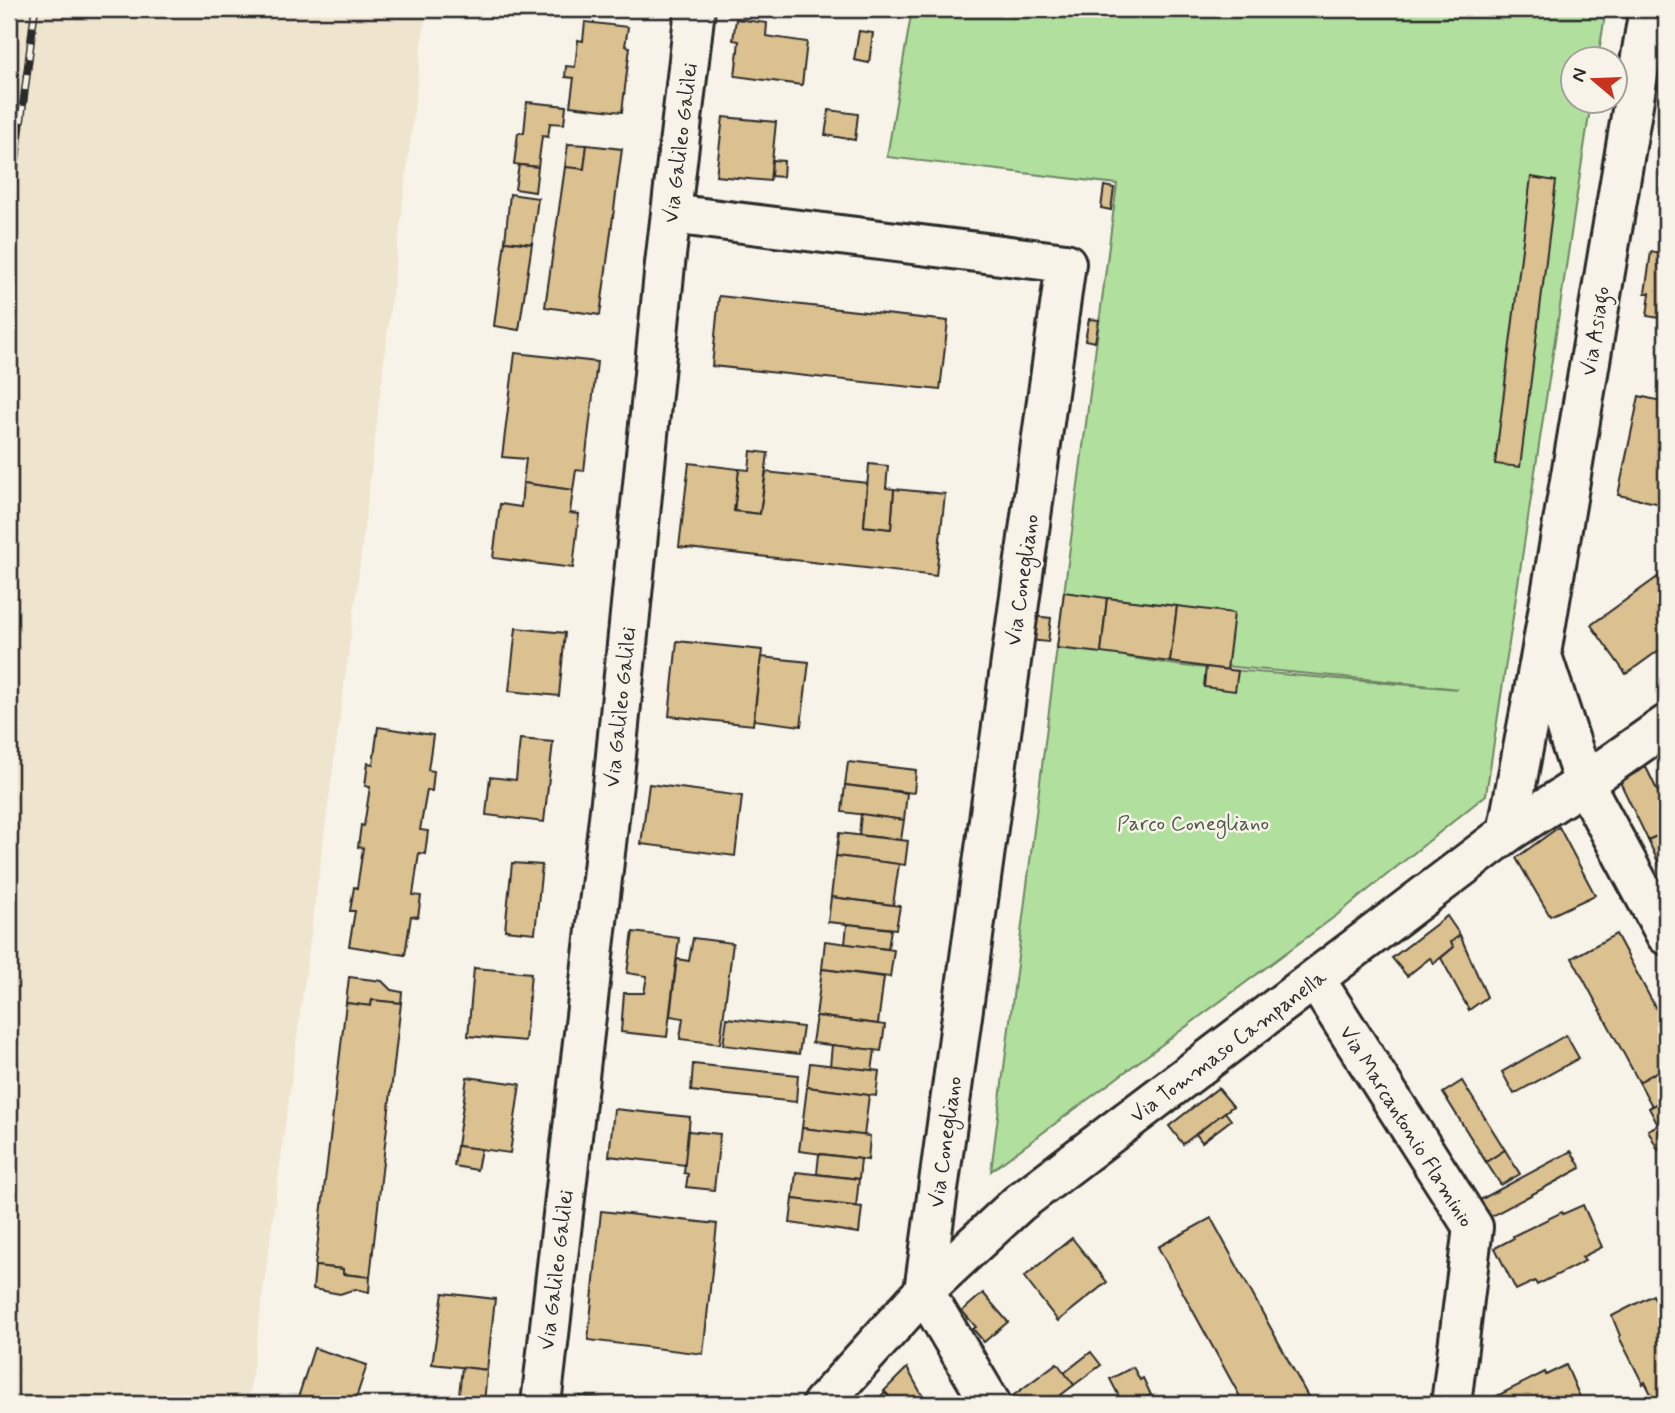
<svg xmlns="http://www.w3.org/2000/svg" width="1675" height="1413" viewBox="0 0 1675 1413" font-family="Mynerve,sans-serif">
<rect width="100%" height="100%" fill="#f7f3e8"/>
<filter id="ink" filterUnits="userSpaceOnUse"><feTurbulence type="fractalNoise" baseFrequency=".0143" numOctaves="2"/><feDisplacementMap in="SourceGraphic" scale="14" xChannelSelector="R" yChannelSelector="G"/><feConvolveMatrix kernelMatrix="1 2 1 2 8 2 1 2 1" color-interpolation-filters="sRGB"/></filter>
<g filter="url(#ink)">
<!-- built -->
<path fill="#efe4ce" d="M9,9H426L356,596L248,1404H9Z"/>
<!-- green -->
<path fill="#b0df9e" stroke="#6e8564" stroke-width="2" fill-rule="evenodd" d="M912,9H1606L1598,59L1574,60V102H1591L1486,795L1337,915L991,1171L1056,655L1117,184L887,157ZM1126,657L1386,681L1458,689L1183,666Z"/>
<!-- building -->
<g fill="#dbc090" stroke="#2b2b2b" stroke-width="2">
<path d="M736,19L767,23L766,36L807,42L802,85L735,76L739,41L733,40Z"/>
<path d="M585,22L628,27L625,46L630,47L622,112L570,106L574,78L565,77L566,66L575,67L578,40L583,41Z"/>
<path d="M859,31L873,33L869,63L854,60Z"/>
<path d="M527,102L566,106L564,124L550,123L548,137L542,136L538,167L514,164L518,133H524Z"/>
<path d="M829,110L858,114L855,140L825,135Z"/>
<path d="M723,117L776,122L770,181L716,176Z"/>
<path d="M568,144L587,145L584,169L565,167Z"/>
<path d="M587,145L622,149L600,315L545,307L565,167L584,169Z"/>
<path d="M772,160L784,161L783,177L771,176Z"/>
<path d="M519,165L538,167L535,192L515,189Z"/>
<path d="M1531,177L1556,181L1520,467L1495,464Z"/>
<path d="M1104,186L1114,188L1111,210L1101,208Z"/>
<path d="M510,194L538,198L532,244L505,241Z"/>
<path d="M505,241L532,244L519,330L494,326Z"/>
<path d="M1651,252L1666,255V319L1647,316L1650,293H1645Z"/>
<path d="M719,296L948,321L940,390L712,366Z"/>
<path d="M1089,319L1099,320L1095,342L1085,340Z"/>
<path d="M515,353L597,362L584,471L576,470L573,490L523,483L526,459L502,457Z"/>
<path d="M1639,396L1666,402V505L1618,495Z"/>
<path d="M751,451L768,453L760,514L734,511L739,469L749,470Z"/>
<path d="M689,463L739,469L734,511L760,514L766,472L867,483L864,526L891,529L894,489L945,494L936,576L679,547Z"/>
<path d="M869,464L888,466L886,488L894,489L891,529L864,526Z"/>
<path d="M523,483L573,490L570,513L579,514L573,568L493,558L500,504L521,507Z"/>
<path d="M1666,571V645L1626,674L1591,625Z"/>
<path d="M1064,592L1107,598L1101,653L1057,648Z"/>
<path d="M1107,598L1177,606L1170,662L1101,653Z"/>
<path d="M1177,606L1234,613L1227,670L1170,662Z"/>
<path d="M1032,616L1051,618L1048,642L1029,640Z"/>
<path d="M516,628L565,633L559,696L509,691Z"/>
<path d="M677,641L762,650L753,725L669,716Z"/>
<path d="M761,657L809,662L801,726L754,720Z"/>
<path d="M1206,667L1238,671L1235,691L1204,687Z"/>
<path d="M378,727L433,735L428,770L434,771L432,791L427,790L420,830L428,831L425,854L419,853L413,895L421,896L418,917L411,916L405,955L349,946L355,911H350L354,887L357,888L363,848L358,847L361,825L364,826L370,787L365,786L368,763L373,764Z"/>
<path d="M520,739L553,742L544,822L486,815L490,777L516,780Z"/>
<path d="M848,762L916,770L914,793L845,785Z"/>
<path d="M1646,767L1666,809V832L1648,840L1620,782Z"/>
<path d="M649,784L742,796L735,856L641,844Z"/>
<path d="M845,785L907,793L904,820L842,812Z"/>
<path d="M861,814L904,820L901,840L859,835Z"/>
<path d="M1559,827L1595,895L1550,916L1516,858Z"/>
<path d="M1666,832V879L1648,840Z"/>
<path d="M839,833L908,841L905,865L836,856Z"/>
<path d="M836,856L899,864L893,905L831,897Z"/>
<path d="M512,863L542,865L535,933L505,930Z"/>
<path d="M831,897L900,906L896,929L828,922Z"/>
<path d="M1447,916L1460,935L1451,942L1454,947L1434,963L1430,958L1407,976L1392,958Z"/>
<path d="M847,924L891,929L888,949L845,944Z"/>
<path d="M633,932L679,938L667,1037L621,1032L624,993H644L647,976L627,973Z"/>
<path d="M1616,934L1666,1027V1067L1639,1082L1572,958Z"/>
<path d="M1460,935L1487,997L1469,1010L1441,958L1454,947L1451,942Z"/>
<path d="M693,938L733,943L720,1044L680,1039L683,1018L670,1016L677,959L689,961Z"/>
<path d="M825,941L894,950L890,977L822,969Z"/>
<path d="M474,968L531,973L525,1041L468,1036Z"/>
<path d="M822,969L884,977L878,1024L816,1016Z"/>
<path d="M349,977L382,981L391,990L402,992L401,1003L372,1000L371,1006L346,1003Z"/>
<path d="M372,1000L401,1003L370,1277L343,1274V1269L315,1266L346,1003L371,1006Z"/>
<path d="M816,1016L885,1025L881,1051L812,1043Z"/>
<path d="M727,1018L803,1027L799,1054L723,1045Z"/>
<path d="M1566,1035L1579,1058L1514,1094L1502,1072Z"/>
<path d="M832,1045L875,1050L872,1071L830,1066Z"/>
<path d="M810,1063L879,1071L876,1096L807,1087Z"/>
<path d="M693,1064L798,1075L796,1102L691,1091Z"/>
<path d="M1666,1067V1099L1652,1106L1639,1082Z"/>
<path d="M467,1077L520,1084L510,1153L457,1146Z"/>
<path d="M1462,1081L1505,1150L1486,1162L1443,1093Z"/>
<path d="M807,1087L869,1095L864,1136L802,1128Z"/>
<path d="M1218,1088L1233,1106L1183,1144L1169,1126Z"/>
<path d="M1666,1099V1146L1658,1150L1648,1130L1658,1125L1649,1108Z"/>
<path d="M614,1109L690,1117L685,1165L609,1156Z"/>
<path d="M1225,1112L1231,1120L1202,1142L1196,1134Z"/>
<path d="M802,1128L870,1136L868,1160L799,1151Z"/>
<path d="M688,1131L720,1134L714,1190L686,1187L688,1174L684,1173Z"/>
<path d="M457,1146L481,1149L477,1170L454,1166Z"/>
<path d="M1505,1150L1520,1174L1501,1185L1486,1162Z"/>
<path d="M1571,1151L1581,1168L1490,1217L1480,1200Z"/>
<path d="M819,1154L861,1159L859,1179L817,1174Z"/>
<path d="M796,1172L859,1179L856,1207L793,1199Z"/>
<path d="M793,1199L862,1207L859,1233L790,1223Z"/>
<path d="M1583,1205L1602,1247L1582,1257L1585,1261L1537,1285L1535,1281L1516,1290L1495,1248L1514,1238L1513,1236L1562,1212L1563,1214Z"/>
<path d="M601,1211L717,1224L703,1354L588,1340Z"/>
<path d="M1211,1218L1312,1404H1244L1158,1247Z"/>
<path d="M1072,1238L1107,1282L1058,1321L1024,1277Z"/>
<path d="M315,1266L343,1269V1274L370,1277L369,1292L355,1289L340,1294L313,1289Z"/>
<path d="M443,1293L495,1299L487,1370L432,1364Z"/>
<path d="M983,1293L1008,1322L984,1342L973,1329L976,1327L962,1311Z"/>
<path d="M1653,1295L1663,1315L1666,1313V1396L1655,1402L1645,1382L1643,1384L1619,1337L1620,1336L1612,1316Z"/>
<path d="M314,1348L367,1365L354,1404H296Z"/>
<path d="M1091,1352L1101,1365L1074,1385L1064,1373Z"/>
<path d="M1057,1363L1074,1385L1049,1404H1008L1006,1401Z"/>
<path d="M1566,1365L1583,1404H1487L1499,1399L1497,1396L1545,1372L1546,1375Z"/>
<path d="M462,1367L487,1370L484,1404H458Z"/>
<path d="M1133,1367L1140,1380L1143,1378L1151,1395L1133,1404H1123L1110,1379Z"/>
<path d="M907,1368L927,1404H896L884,1391Z"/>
<path d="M885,1392L896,1404H873Z"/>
<path d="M580,1396L647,1404H579Z"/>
</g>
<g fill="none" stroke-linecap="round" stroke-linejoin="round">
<!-- minor casing -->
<g stroke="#2b2b2b" stroke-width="44">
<g id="minor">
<path d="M671,214L1066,263L924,1291L991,1404"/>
<path d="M1543,659L1584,783L1666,935"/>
<path d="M1507,833L1541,654L1649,9"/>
<path d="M1315,979L1473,1227L1451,1404"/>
<path d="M541,1404L614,775L665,264L695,9"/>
<path d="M822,1404L924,1291L1019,1203L1507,833L1584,783L1666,725"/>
</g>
</g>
<!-- minor -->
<use href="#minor" stroke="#f7f3e8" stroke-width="38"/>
<!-- rail casing -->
<g stroke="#2b2b2b" stroke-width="8">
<path id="rail" d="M9,217L35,9"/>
</g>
<!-- rail -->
<use href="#rail" stroke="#f7f3e8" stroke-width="5" stroke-dasharray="16" stroke-linecap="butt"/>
</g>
</g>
<g text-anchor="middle" stroke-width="5" stroke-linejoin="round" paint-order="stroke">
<!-- street labels -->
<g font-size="21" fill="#2b2b2b" stroke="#f7f3e8">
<text transform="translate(680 143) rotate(-83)" y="7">Via Galileo Galilei</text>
<text transform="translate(1595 331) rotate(-81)" y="7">Via Asiago</text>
<text transform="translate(1022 580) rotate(-82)" y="7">Via Conegliano</text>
<text transform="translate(620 707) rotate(-84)" y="7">Via Galileo Galilei</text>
<text transform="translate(1228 1046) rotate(-37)" y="7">Via Tommaso Campanella</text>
<text transform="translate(1407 1126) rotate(58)" y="7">Via Marcantonio Flaminio</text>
<text transform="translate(945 1142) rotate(-82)" y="7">Via Conegliano</text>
<text transform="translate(556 1270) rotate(-83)" y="7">Via Galileo Galilei</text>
</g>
<!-- park labels -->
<g font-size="21" fill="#4c5848" stroke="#f7f3e8">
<text x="1193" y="830">Parco Conegliano</text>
</g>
</g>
<!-- margin -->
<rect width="1675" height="1413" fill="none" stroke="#f7f3e8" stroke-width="35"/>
<rect x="18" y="18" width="1640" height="1378" fill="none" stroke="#2b2b2b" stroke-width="2.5" filter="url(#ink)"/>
<!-- north arrow -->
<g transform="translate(1594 80) rotate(289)"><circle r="33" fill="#f7f3e8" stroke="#a5a39c" stroke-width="2"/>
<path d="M0-5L12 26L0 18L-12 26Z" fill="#c8321e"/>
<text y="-10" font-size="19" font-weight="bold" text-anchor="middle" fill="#2b2b2b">N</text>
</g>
</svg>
